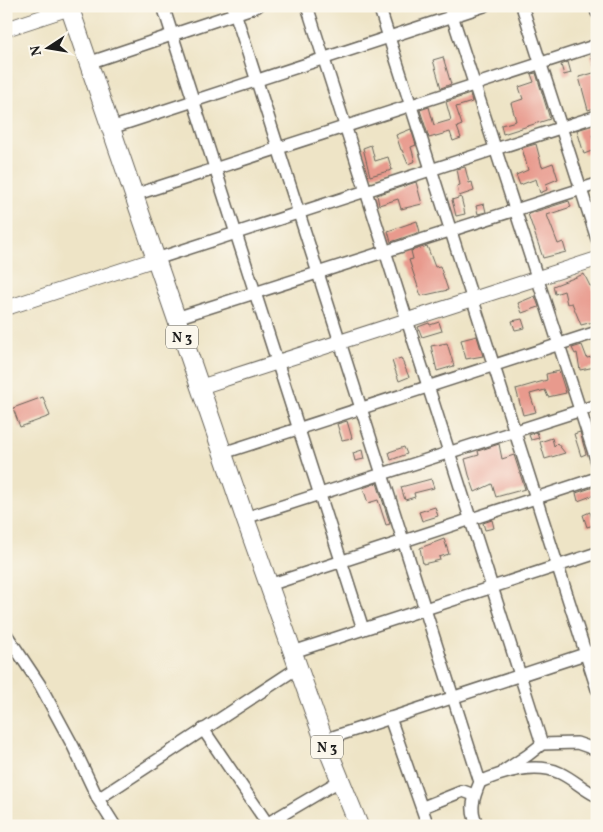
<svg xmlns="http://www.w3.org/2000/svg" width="603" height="832" viewBox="0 0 603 832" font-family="Vollkorn,serif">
<rect width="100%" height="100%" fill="#fbf7ec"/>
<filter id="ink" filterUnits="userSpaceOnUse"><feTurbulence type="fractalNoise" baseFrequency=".02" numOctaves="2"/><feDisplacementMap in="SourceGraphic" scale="10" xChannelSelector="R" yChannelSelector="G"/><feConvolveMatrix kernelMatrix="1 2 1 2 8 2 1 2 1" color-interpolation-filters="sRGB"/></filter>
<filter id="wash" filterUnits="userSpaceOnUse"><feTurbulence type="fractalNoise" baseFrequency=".0096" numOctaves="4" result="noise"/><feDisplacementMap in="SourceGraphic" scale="20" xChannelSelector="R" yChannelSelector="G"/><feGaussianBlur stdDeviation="1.12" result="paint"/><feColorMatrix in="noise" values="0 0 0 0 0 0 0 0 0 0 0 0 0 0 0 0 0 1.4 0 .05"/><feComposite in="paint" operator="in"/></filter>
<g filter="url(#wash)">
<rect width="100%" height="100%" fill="#eee4c6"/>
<g id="blocks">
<!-- building -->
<g fill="#e89a8d">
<path d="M597,53V68H595L591,55Z"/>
<path d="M443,57L451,84L441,88L433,60Z"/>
<path d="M568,62L571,73L564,75L561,65Z"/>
<path d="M597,72V107L588,110L579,77Z"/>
<path d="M536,73L550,119L503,134L501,125L516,121L511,103L523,99L519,87L534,82L531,74Z"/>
<path d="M470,94L472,102L456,107L462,125L457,127L461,138L453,141L450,132L429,138L420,110L429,107L434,125L451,120L446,102Z"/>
<path d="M597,124V133L592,135L597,149L584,154L577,130Z"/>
<path d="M411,129L416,145L411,147L415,161L408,164L402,150H401L396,135Z"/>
<path d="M536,144L542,167L553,163L558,179L546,184L547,190L540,193L536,179L520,185L516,175L528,170L522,148Z"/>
<path d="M371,145L375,161L388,157L392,170L370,176L363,148Z"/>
<path d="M465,167L469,183L472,182L474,191L459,196L457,186L460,185L457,169Z"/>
<path d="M416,182L422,204L401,209L398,199L379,205L377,195Z"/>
<path d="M461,197L465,214L456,216L452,200Z"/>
<path d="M569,201L571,207L547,215L558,244L563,242L566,252L543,258L528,214Z"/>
<path d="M484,204L486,212L478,214L476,206Z"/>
<path d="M417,221L420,232L391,242L388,231Z"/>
<path d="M427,246L435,267L440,266L448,290L421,296L409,260L413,259L411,251Z"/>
<path d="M584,274L590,286H592L595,298L597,297V321L581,325L572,303L567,304L564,291L555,294L553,286Z"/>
<path d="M535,296L539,307L522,313L518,303Z"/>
<path d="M522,319L525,328L515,330L512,321Z"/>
<path d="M439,322L442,331L422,337L418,327L429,323L430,325Z"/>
<path d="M477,336L483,356L466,359L461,340Z"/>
<path d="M447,343L454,366L437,371L431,346Z"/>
<path d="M582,345L587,358L597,356L595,367L580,370L577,353L575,354L572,348Z"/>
<path d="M401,358L409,377L399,381L392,361Z"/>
<path d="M559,371L566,393L548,397L545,390L530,394L536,412L523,415L516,389L547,380L546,374Z"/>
<path d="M43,397L50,416L20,427L13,408Z"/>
<path d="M347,421L352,438L342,440L337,424Z"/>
<path d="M537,432L539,438L531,440L529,435Z"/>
<path d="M580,432L586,454L581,456L574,434Z"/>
<path d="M552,438L554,446L557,443L565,453L545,459L540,442Z"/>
<path d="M499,444L502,459L514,455L525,489L496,497L492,484L475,492L469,475L465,459L479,455L478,451Z"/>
<path d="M404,447L407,454L391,460L389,452Z"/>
<path d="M362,450L364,459L355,461L353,453Z"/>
<path d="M431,479L434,488L414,493L415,497L405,500L401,487Z"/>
<path d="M377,483L390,524L386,525L378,500L368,503L363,488Z"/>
<path d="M597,486V494L578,501L576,493Z"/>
<path d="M435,507L438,516L422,521L419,512Z"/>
<path d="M590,512L594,525L587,527L583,515Z"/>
<path d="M492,520L494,528L485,530L483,523Z"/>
<path d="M444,539L449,554L439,557L440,560L423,564L420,548Z"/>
</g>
</g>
</g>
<g filter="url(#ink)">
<use href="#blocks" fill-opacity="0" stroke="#666258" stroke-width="1"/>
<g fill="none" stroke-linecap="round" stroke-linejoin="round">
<!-- minor casing -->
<g stroke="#666258" stroke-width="14">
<g id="minor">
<path d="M163,6L363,629"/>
<path d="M233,6L480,782C474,796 468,812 479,826"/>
<path d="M307,6L542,744"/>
<path d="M379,6L597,689"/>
<path d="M449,6L597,462"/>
<path d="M522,6L597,239"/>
<path d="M595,6L597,13"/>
<path d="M88,63L258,6"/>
<path d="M111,128L484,6"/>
<path d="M134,195L597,45"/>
<path d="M156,259L597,116"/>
<path d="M176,318L597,184"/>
<path d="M223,453L597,332"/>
<path d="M245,518L597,405"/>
<path d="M269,585L597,478"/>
<path d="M6,634L40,685L73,746L98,799L115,826"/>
<path d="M293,652L597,553"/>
<path d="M390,718L428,826"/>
<path d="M203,729L267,823"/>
<path d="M324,740L597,650"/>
<path d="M504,771L528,755L542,744L577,743L597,750"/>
<path d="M480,782C503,772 536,762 560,773C573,779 584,790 597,796"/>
<path d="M98,799L299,667"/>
<path d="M423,807L463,791L474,795"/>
<path d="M263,826L341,780"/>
</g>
</g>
<!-- tertiary casing -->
<g stroke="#666258" stroke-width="16">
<g id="tertiary">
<path d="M6,29L70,8"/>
<path d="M6,308L156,259"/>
<path d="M200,387L597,259"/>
</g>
</g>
<!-- primary casing -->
<g stroke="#666258" stroke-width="20">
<path id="primary" d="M69,6L245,518L324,740L359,826"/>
</g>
<!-- minor -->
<use href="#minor" stroke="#fff" stroke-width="11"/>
<!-- tertiary -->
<use href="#tertiary" stroke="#fff" stroke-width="14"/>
<!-- primary -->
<use href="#primary" stroke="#fff" stroke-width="18"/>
</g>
</g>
<g text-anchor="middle" stroke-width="4" stroke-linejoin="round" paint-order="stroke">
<!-- shield labels -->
<g fill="#fbf7ec" stroke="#5f5e5a" stroke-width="1">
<rect x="166" y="325.5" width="32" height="23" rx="4"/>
<rect x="311" y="735.5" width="32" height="23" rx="4"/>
</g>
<g font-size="14" font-weight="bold" fill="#1c1c1c">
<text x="182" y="342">N 3</text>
<text x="327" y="752">N 3</text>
</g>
</g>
<!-- margin -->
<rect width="603" height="832" fill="none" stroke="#fbf7ec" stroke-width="25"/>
<!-- north arrow -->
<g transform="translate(48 48) rotate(258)" stroke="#fbf7ec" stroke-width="4" paint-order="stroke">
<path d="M0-4L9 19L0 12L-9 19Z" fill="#1c1c1c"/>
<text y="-8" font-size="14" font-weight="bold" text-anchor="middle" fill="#1c1c1c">N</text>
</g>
</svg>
